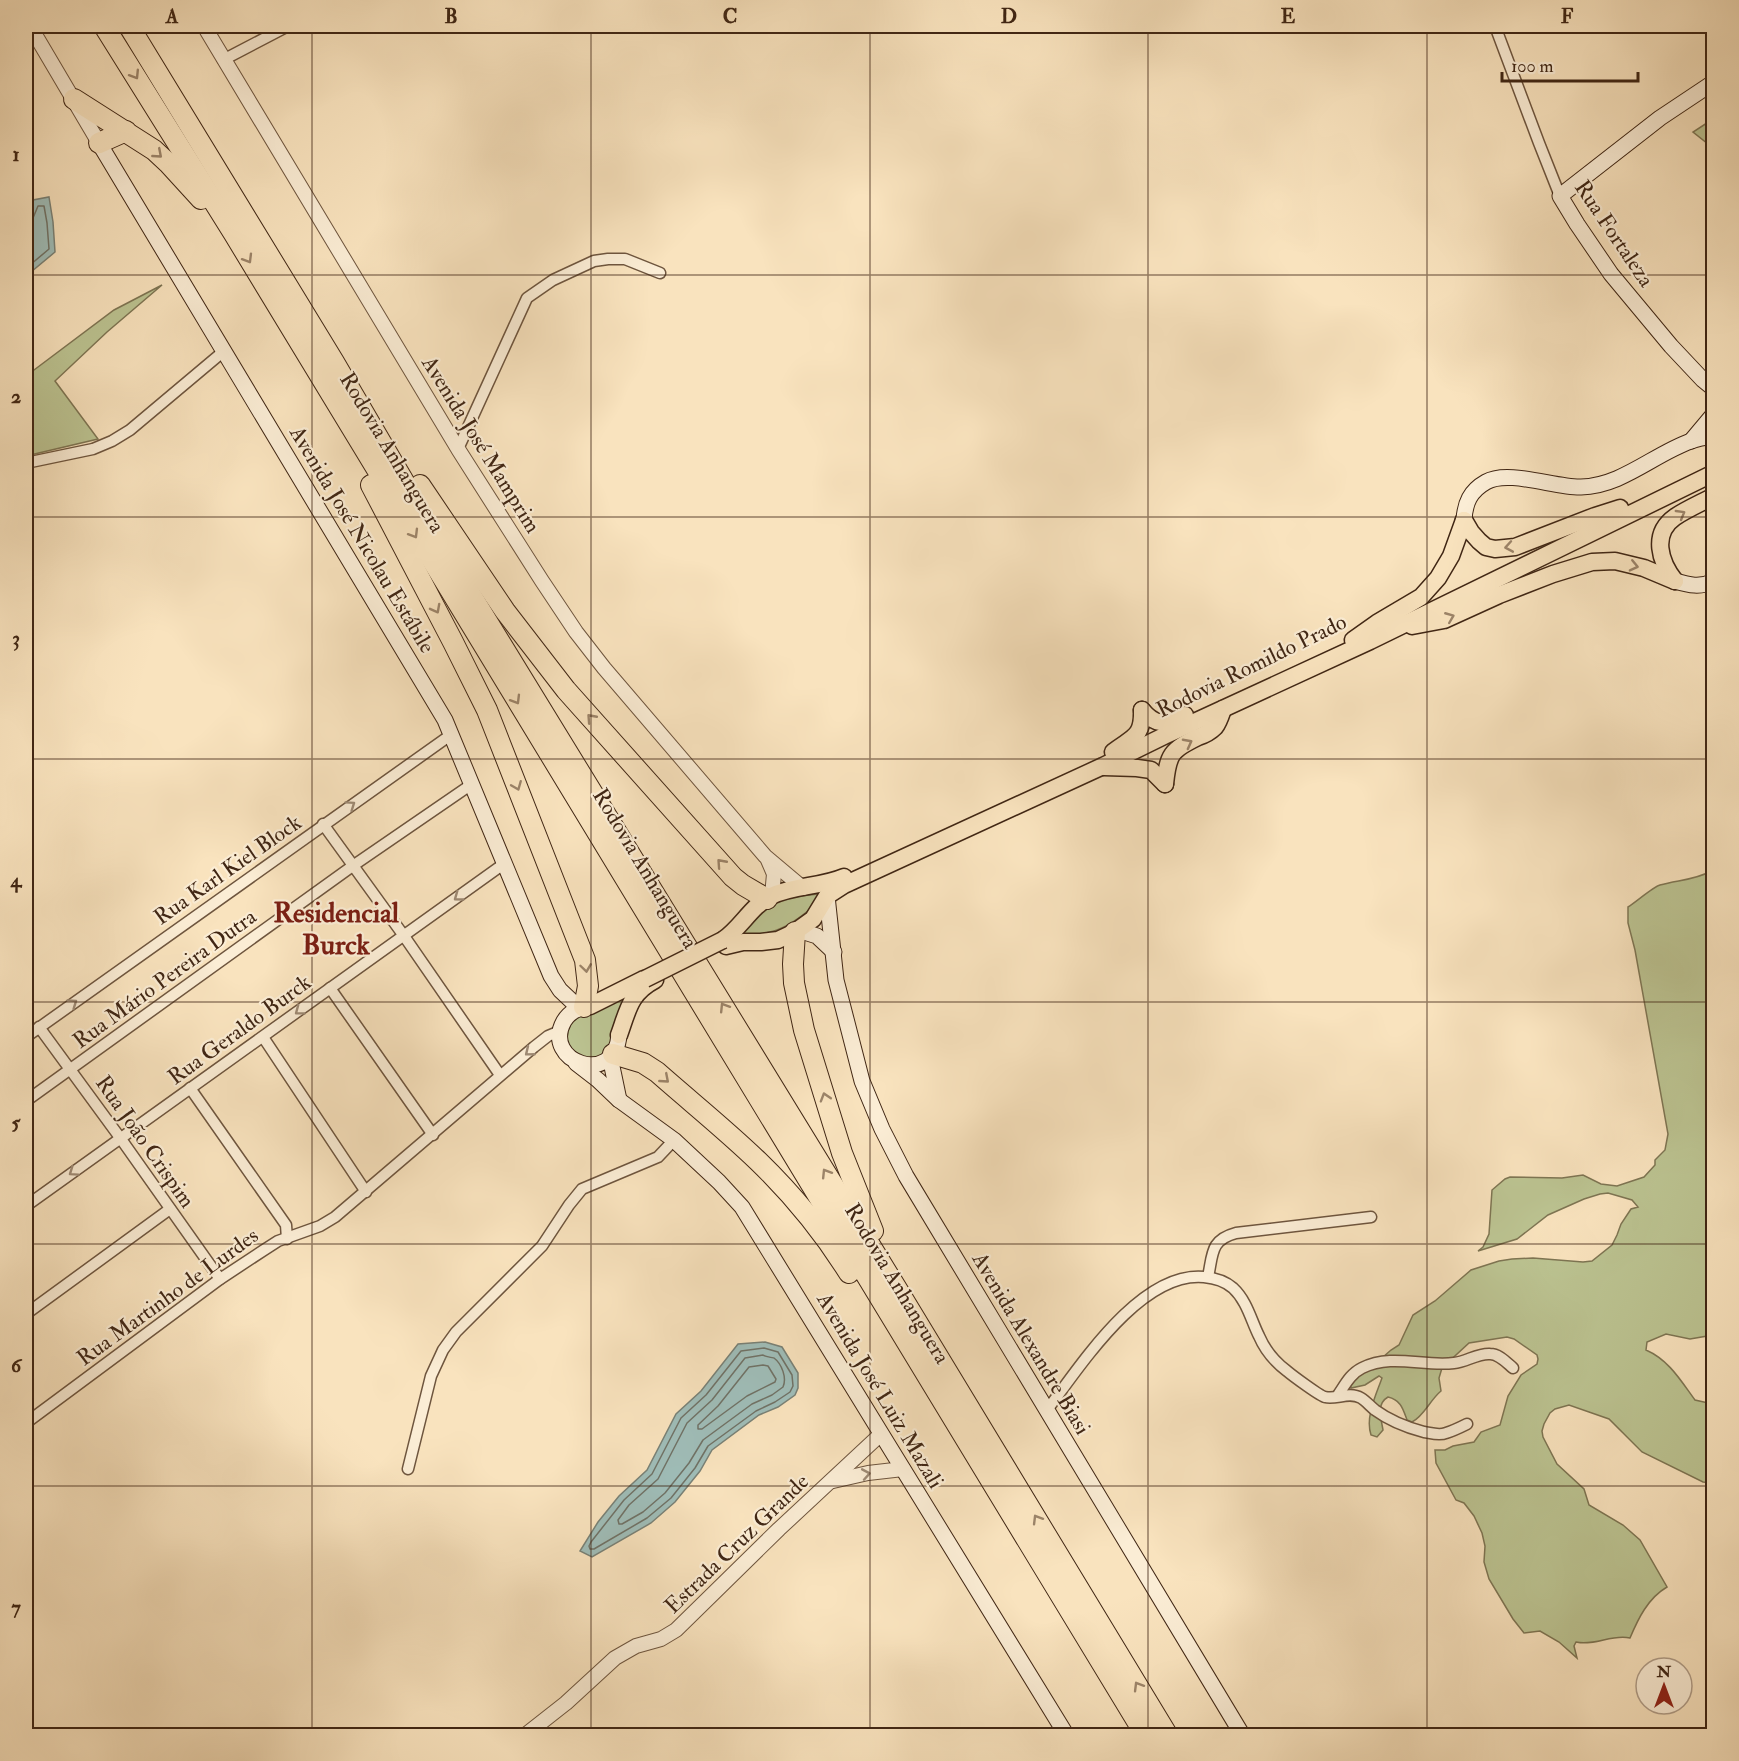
<svg xmlns="http://www.w3.org/2000/svg" width="1739" height="1761" viewBox="0 0 1739 1761" font-family="'IM FELL Double Pica',serif">
<rect width="100%" height="100%" fill="#f9e3be"/>
<filter id="stains"><feTurbulence type="fractalNoise" baseFrequency=".00333" numOctaves="4"/><feColorMatrix values="0 0 0 0 .2 0 0 0 0 .09 0 0 0 0 .02 0 0 0 .5 -.17"/></filter>
<radialGradient id="worn" r=".72"><stop offset=".6" stop-color="#630" stop-opacity="0"/><stop offset="1" stop-color="#630" stop-opacity=".3"/></radialGradient>
<!-- green -->
<g fill="#bcc492" stroke="#7e7553" stroke-width="1.5">
<path d="M1713,119V148L1693,132Z"/>
<path d="M162,285L107,332L55,381L98,439L26,456V376L114,310Z"/>
<path d="M1711,871H1713V1335L1690,1339L1666,1334L1647,1342L1646,1350C1669,1360 1681,1381 1695,1400L1713,1404V1483L1703,1482L1642,1452L1609,1419L1569,1405L1555,1409L1550,1413L1544,1424L1542,1431L1543,1437L1557,1464L1584,1489L1589,1505L1623,1525L1640,1540L1667,1587C1648,1598 1638,1619 1630,1638C1611,1634 1596,1646 1576,1642L1574,1646L1577,1658L1559,1642L1540,1631L1524,1633L1513,1619L1489,1579L1484,1562L1485,1546L1482,1533L1474,1516L1464,1503L1456,1500L1436,1463L1435,1450H1445L1453,1446L1474,1442L1481,1432L1500,1425L1508,1396L1521,1375L1537,1364L1538,1359L1537,1355L1514,1339L1507,1337L1469,1343L1442,1368L1439,1378L1441,1391C1430,1400 1424,1416 1412,1422L1407,1420C1403,1409 1401,1400 1388,1397C1376,1404 1381,1418 1383,1430L1377,1437L1371,1435C1365,1417 1376,1395 1382,1378L1379,1376L1365,1385L1351,1388L1350,1384L1353,1369L1383,1357L1391,1350L1399,1345L1413,1315L1435,1301L1471,1270L1499,1261L1512,1259L1533,1258L1583,1262L1592,1261L1612,1245L1617,1235L1621,1224L1631,1209L1638,1207L1632,1200L1608,1193L1600,1194L1584,1199L1548,1215L1517,1239L1478,1251L1483,1247L1489,1234L1492,1190L1505,1179L1510,1177L1562,1178L1583,1175L1601,1184L1617,1186L1644,1177L1655,1165V1160L1665,1150L1668,1134L1635,950L1628,923V907C1636,902 1653,887 1660,885C1677,880 1696,880 1711,871Z"/>
<path d="M831,892C814,905 797,923 777,930C763,935 745,936 730,940C748,924 765,904 788,898C802,895 817,895 831,892Z"/>
<path d="M639,985L607,1053L593,1059L578,1056L568,1045L566,1030L573,1017Z"/>
</g>
<!-- water -->
<g fill="#9fbdb8" stroke="#798176" stroke-width="1.5">
<path d="M49,197L53,222L55,252L31,272L26,271V220L33,200Z"/>
<path d="M765,1342L782,1347L798,1373V1388L795,1395L778,1407L759,1415L712,1450L700,1471L675,1502L651,1523L592,1557L580,1551L598,1522L619,1496L647,1470L676,1414L701,1391L738,1344Z"/>
</g>
<g fill="none" stroke-linecap="round" stroke-linejoin="round">
<!-- shore -->
<g stroke="#707266" stroke-width="1.5">
<path d="M26,221L33,218L38,206H44L47,223L49,249L30,265H26"/>
<path d="M764,1348L778,1352L792,1375L793,1386L790,1392L775,1402L756,1411L708,1446L695,1468L671,1498L647,1518L594,1549H590L589,1546L591,1542L624,1500L652,1474L681,1418L706,1395L741,1351Z"/>
<path d="M763,1355C764,1356 773,1358 774,1358C782,1364 787,1378 783,1387L772,1395L752,1404L703,1440L689,1463L665,1493L643,1512L622,1524H619L618,1520L629,1505L658,1479L687,1423L712,1400L745,1358Z"/>
<path d="M763,1365L768,1366L776,1379L775,1382L747,1396L702,1429H698V1425L718,1406L749,1367Z"/>
</g>
<!-- minor casing -->
<g stroke="#6e553e" stroke-width="13">
<g id="minor">
<path d="M1495,26L1539,143L1560,196"/>
<path d="M223,60L288,26"/>
<path d="M458,449L527,298L553,280L594,261L608,259H625L660,273"/>
<path d="M26,463L93,449L112,441L130,430L224,351"/>
<path d="M323,824L404,936L500,1075"/>
<path d="M330,988L433,1135"/>
<path d="M39,1027L121,1139L220,1279"/>
<path d="M26,1037L452,734"/>
<path d="M263,1037L366,1192"/>
<path d="M190,1088L286,1225L287,1239"/>
<path d="M26,1101L354,865L472,784"/>
<path d="M26,1206L505,863"/>
<path d="M1208,1277C1213,1254 1210,1240 1236,1233L1371,1217"/>
<path d="M26,1314L170,1209"/>
<path d="M1338,1395C1345,1385 1350,1374 1362,1368C1392,1353 1423,1367 1454,1363C1466,1362 1478,1353 1490,1354C1499,1354 1506,1362 1513,1368"/>
<path d="M1047,1410C1081,1365 1141,1271 1204,1277C1215,1278 1225,1281 1233,1288C1247,1301 1251,1320 1259,1336C1265,1350 1275,1362 1287,1371C1293,1376 1320,1396 1325,1397C1336,1400 1349,1391 1361,1398C1366,1401 1370,1406 1375,1410C1390,1421 1405,1427 1424,1432C1431,1433 1439,1436 1446,1433C1453,1431 1461,1427 1467,1424"/>
<path d="M26,1423L220,1279L264,1250L278,1241L320,1226L335,1217L534,1047L548,1036L560,1031"/>
<path d="M408,1469L431,1376L443,1350L456,1332L542,1246L569,1205L582,1189L658,1157L674,1140"/>
</g>
</g>
<!-- tertiary casing -->
<g stroke="#6e553e" stroke-width="16">
<g id="tertiary">
<path d="M30,26L99,143"/>
<path d="M204,26L458,449L542,581L576,632L604,668L765,856L803,888"/>
<path d="M768,860L774,874L772,896"/>
<path d="M833,1481L868,1473L903,1469"/>
<path d="M524,1736L566,1703L615,1658L636,1646L661,1639L676,1630L779,1529L881,1434"/>
</g>
</g>
<!-- secondary casing -->
<g stroke="#402614" stroke-width="17">
<g id="secondary">
<path d="M1714,82L1660,118L1560,196L1577,224L1611,274L1671,346L1703,380L1714,389"/>
<path d="M99,143L445,720L551,976L560,990L579,1008"/>
<path d="M1691,441L1712,416"/>
<path d="M1464,520C1465,503 1470,491 1486,482C1508,469 1556,488 1581,487C1622,486 1654,454 1691,441C1698,438 1706,437 1714,436"/>
<path d="M1675,581C1689,585 1700,588 1714,581"/>
<path d="M827,896L836,980L862,1081L882,1129L906,1176L1243,1736"/>
<path d="M798,930L817,936L834,952"/>
<path d="M587,1007C577,1008 569,1013 564,1021C541,1062 615,1088 619,1035"/>
<path d="M610,1057L619,1100"/>
<path d="M576,1063L598,1080L619,1100L674,1140L719,1182L742,1207L1067,1736"/>
</g>
</g>
<!-- primary casing -->
<g stroke="#402614" stroke-width="19">
<g id="primary">
<path d="M1464,520L1471,532L1479,541L1486,547L1495,549L1515,547L1595,516L1620,508"/>
<path d="M1675,581C1660,562 1651,534 1675,517C1687,509 1701,503 1714,496"/>
<path d="M1412,626L1444,620L1499,595L1553,574L1592,562L1615,561L1644,568L1675,581"/>
<path d="M1353,640L1377,623L1421,597L1438,578L1451,556L1464,520"/>
<path d="M1142,710C1157,728 1166,723 1185,715"/>
<path d="M1113,752C1132,737 1143,738 1142,710"/>
<path d="M1104,767L1137,768L1151,770L1165,784"/>
<path d="M1165,784C1168,754 1171,750 1198,737C1204,735 1211,731 1215,727C1219,722 1221,715 1223,709"/>
<path d="M723,940C741,928 751,906 771,896C794,885 821,887 844,877"/>
<path d="M726,946L743,942H761L778,940L795,932L813,919L827,896L844,885L1103,766L1164,736L1370,641L1714,473"/>
<path d="M590,1006L644,979"/>
<path d="M619,1035C628,1010 630,993 655,980"/>
</g>
</g>
<!-- motorway casing -->
<g stroke="#402614" stroke-width="22">
<g id="motorway">
<path d="M104,26L234,234L1146,1736"/>
<path d="M129,26L334,362L455,569L897,1289L1168,1736"/>
<path d="M74,99L154,150L169,164L201,199"/>
<path d="M99,143L126,131"/>
<path d="M371,485L453,642L487,710L585,960L588,986L584,1007"/>
<path d="M420,485L505,611L566,690L733,877L743,885L767,899"/>
<path d="M795,932L793,964L794,983L804,1030L842,1153L873,1231"/>
<path d="M613,1054L643,1063L657,1072C691,1102 726,1130 758,1161C792,1194 824,1233 849,1273"/>
</g>
</g>
<!-- minor -->
<use href="#minor" stroke="#fbedd5" stroke-width="10"/>
<!-- tertiary -->
<use href="#tertiary" stroke="#fbedd5" stroke-width="14"/>
<!-- secondary -->
<use href="#secondary" stroke="#fbedd5" stroke-width="15"/>
<!-- primary -->
<use href="#primary" stroke="#f9e3be" stroke-width="16"/>
<!-- motorway -->
<use href="#motorway" stroke="#f9e3be" stroke-width="20"/>
<!-- primary-bridge casing -->
<g stroke="#402614" stroke-width="19" stroke-linecap="butt">
<path id="primary-bridge" d="M645,979L723,940"/>
</g>
<!-- primary-bridge -->
<use href="#primary-bridge" stroke="#f9e3be" stroke-width="16"/>
</g>
<!-- one-way arrows -->
<defs><path id="oneway-chevron" d="M-2-3.5L2.5 0L-2 3.5" fill="none" stroke-width="1.6" stroke-linecap="round" stroke-linejoin="round" transform="scale(1.5)"/></defs>
<g stroke="#9c8469">
<use href="#oneway-chevron" transform="translate(135 75) rotate(58)"/>
<use href="#oneway-chevron" transform="translate(158 154) rotate(41)"/>
<use href="#oneway-chevron" transform="translate(248 259) rotate(59)"/>
<use href="#oneway-chevron" transform="translate(1681 514) rotate(-30)"/>
<use href="#oneway-chevron" transform="translate(414 534) rotate(59)"/>
<use href="#oneway-chevron" transform="translate(1509 547) rotate(170)"/>
<use href="#oneway-chevron" transform="translate(1634 566) rotate(13)"/>
<use href="#oneway-chevron" transform="translate(436 609) rotate(62)"/>
<use href="#oneway-chevron" transform="translate(1450 617) rotate(-22)"/>
<use href="#oneway-chevron" transform="translate(516 700) rotate(59)"/>
<use href="#oneway-chevron" transform="translate(591 718) rotate(-132)"/>
<use href="#oneway-chevron" transform="translate(1188 743) rotate(-28)"/>
<use href="#oneway-chevron" transform="translate(517 786) rotate(68)"/>
<use href="#oneway-chevron" transform="translate(721 863) rotate(-132)"/>
<use href="#oneway-chevron" transform="translate(586 968) rotate(82)"/>
<use href="#oneway-chevron" transform="translate(724 1007) rotate(-122)"/>
<use href="#oneway-chevron" transform="translate(665 1079) rotate(41)"/>
<use href="#oneway-chevron" transform="translate(825 1097) rotate(-107)"/>
<use href="#oneway-chevron" transform="translate(826 1173) rotate(-122)"/>
<use href="#oneway-chevron" transform="translate(1037 1519) rotate(-121)"/>
<use href="#oneway-chevron" transform="translate(1138 1686) rotate(-121)"/>
</g>
<g stroke="#9e8a74">
<use href="#oneway-chevron" transform="translate(351 805) rotate(-35)"/>
<use href="#oneway-chevron" transform="translate(458 897) rotate(144)"/>
<use href="#oneway-chevron" transform="translate(73 1003) rotate(-35)"/>
<use href="#oneway-chevron" transform="translate(299 1011) rotate(143)"/>
<use href="#oneway-chevron" transform="translate(529 1052) rotate(141)"/>
<use href="#oneway-chevron" transform="translate(73 1172) rotate(145)"/>
<use href="#oneway-chevron" transform="translate(866 1474) rotate(-10)"/>
</g>
<!-- grid -->
<path fill="none" stroke="#402614" stroke-width="1.5" stroke-opacity="0.55" d="M312,26V1736M591,26V1736M870,26V1736M1148,26V1736M1427,26V1736M26,275H1714M26,517H1714M26,759H1714M26,1002H1714M26,1244H1714M26,1486H1714"/>
<g text-anchor="middle" stroke-width="4.5" stroke-linejoin="round" paint-order="stroke">
<!-- street labels -->
<g font-size="22" fill="#402614" stroke="#fbedd5">
<text transform="translate(1615 233) rotate(56)" y="8">Rua Fortaleza</text>
<text transform="translate(482 444) rotate(58)" y="8">Avenida José Mamprim</text>
<text transform="translate(393 452) rotate(59)" y="8">Rodovia Anhanguera</text>
<text transform="translate(363 539) rotate(59)" y="8">Avenida José Nicolau Estábile</text>
<text transform="translate(1251 665) rotate(-26)" y="8">Rodovia Romildo Prado</text>
<text transform="translate(646 868) rotate(59)" y="8">Rodovia Anhanguera</text>
<text transform="translate(227 869) rotate(-35)" y="8">Rua Karl Kiel Block</text>
<text transform="translate(164 978) rotate(-36)" y="8">Rua Mário Pereira Dutra</text>
<text transform="translate(239 1029) rotate(-36)" y="8">Rua Geraldo Burck</text>
<text transform="translate(146 1141) rotate(55)" y="8">Rua João Crispim</text>
<text transform="translate(898 1283) rotate(59)" y="8">Rodovia Anhanguera</text>
<text transform="translate(167 1296) rotate(-36)" y="8">Rua Martinho de Lurdes</text>
<text transform="translate(1032 1343) rotate(59)" y="8">Avenida Alexandre Biasi</text>
<text transform="translate(881 1390) rotate(59)" y="8">Avenida José Luiz Mazali</text>
<text transform="translate(736 1543) rotate(-44)" y="8">Estrada Cruz Grande</text>
</g>
<!-- district labels -->
<g font-size="28" font-weight="bold" fill="#7a1f14" stroke="#fbedd5">
<text x="336" y="922">Residencial<tspan x="336" dy="32">Burck</tspan></text>
</g>
</g>
<!-- margin -->
<rect width="1739" height="1761" fill="none" stroke="#f9e3be" stroke-width="66"/>
<!-- north arrow -->
<g transform="translate(1664 1686)"><circle r="28" fill="#fbedd5" stroke="#b09d88" stroke-width="1.5"/>
<path d="M0-4.5L10 22L0 15L-10 22Z" fill="#8f2418"/>
<text y="-9" font-size="16" font-weight="bold" text-anchor="middle" fill="#402614">N</text>
</g>
<!-- scale -->
<path d="M1502 72v9h136v-9" fill="none" stroke="#402614" stroke-width="3"/>
<text x="1511" y="72" font-size="18" fill="#402614" stroke="#fbedd5" stroke-width="4.5" paint-order="stroke">100 m</text>
<rect x="33" y="33" width="1673" height="1695" fill="none" stroke="#402614" stroke-width="2"/>
<g font-size="20" text-anchor="middle" font-weight="bold" fill="#402614">
<text x="172" y="23">A</text>
<text x="451" y="23">B</text>
<text x="730" y="23">C</text>
<text x="1009" y="23">D</text>
<text x="1288" y="23">E</text>
<text x="1567" y="23">F</text>
<text x="16" y="161">1</text>
<text x="16" y="403">2</text>
<text x="16" y="645">3</text>
<text x="16" y="887">4</text>
<text x="16" y="1129">5</text>
<text x="16" y="1372">6</text>
<text x="16" y="1614">7</text>
</g>
<rect width="100%" height="100%" filter="url(#stains)"/>
<rect width="100%" height="100%" fill="url(#worn)"/>
</svg>
